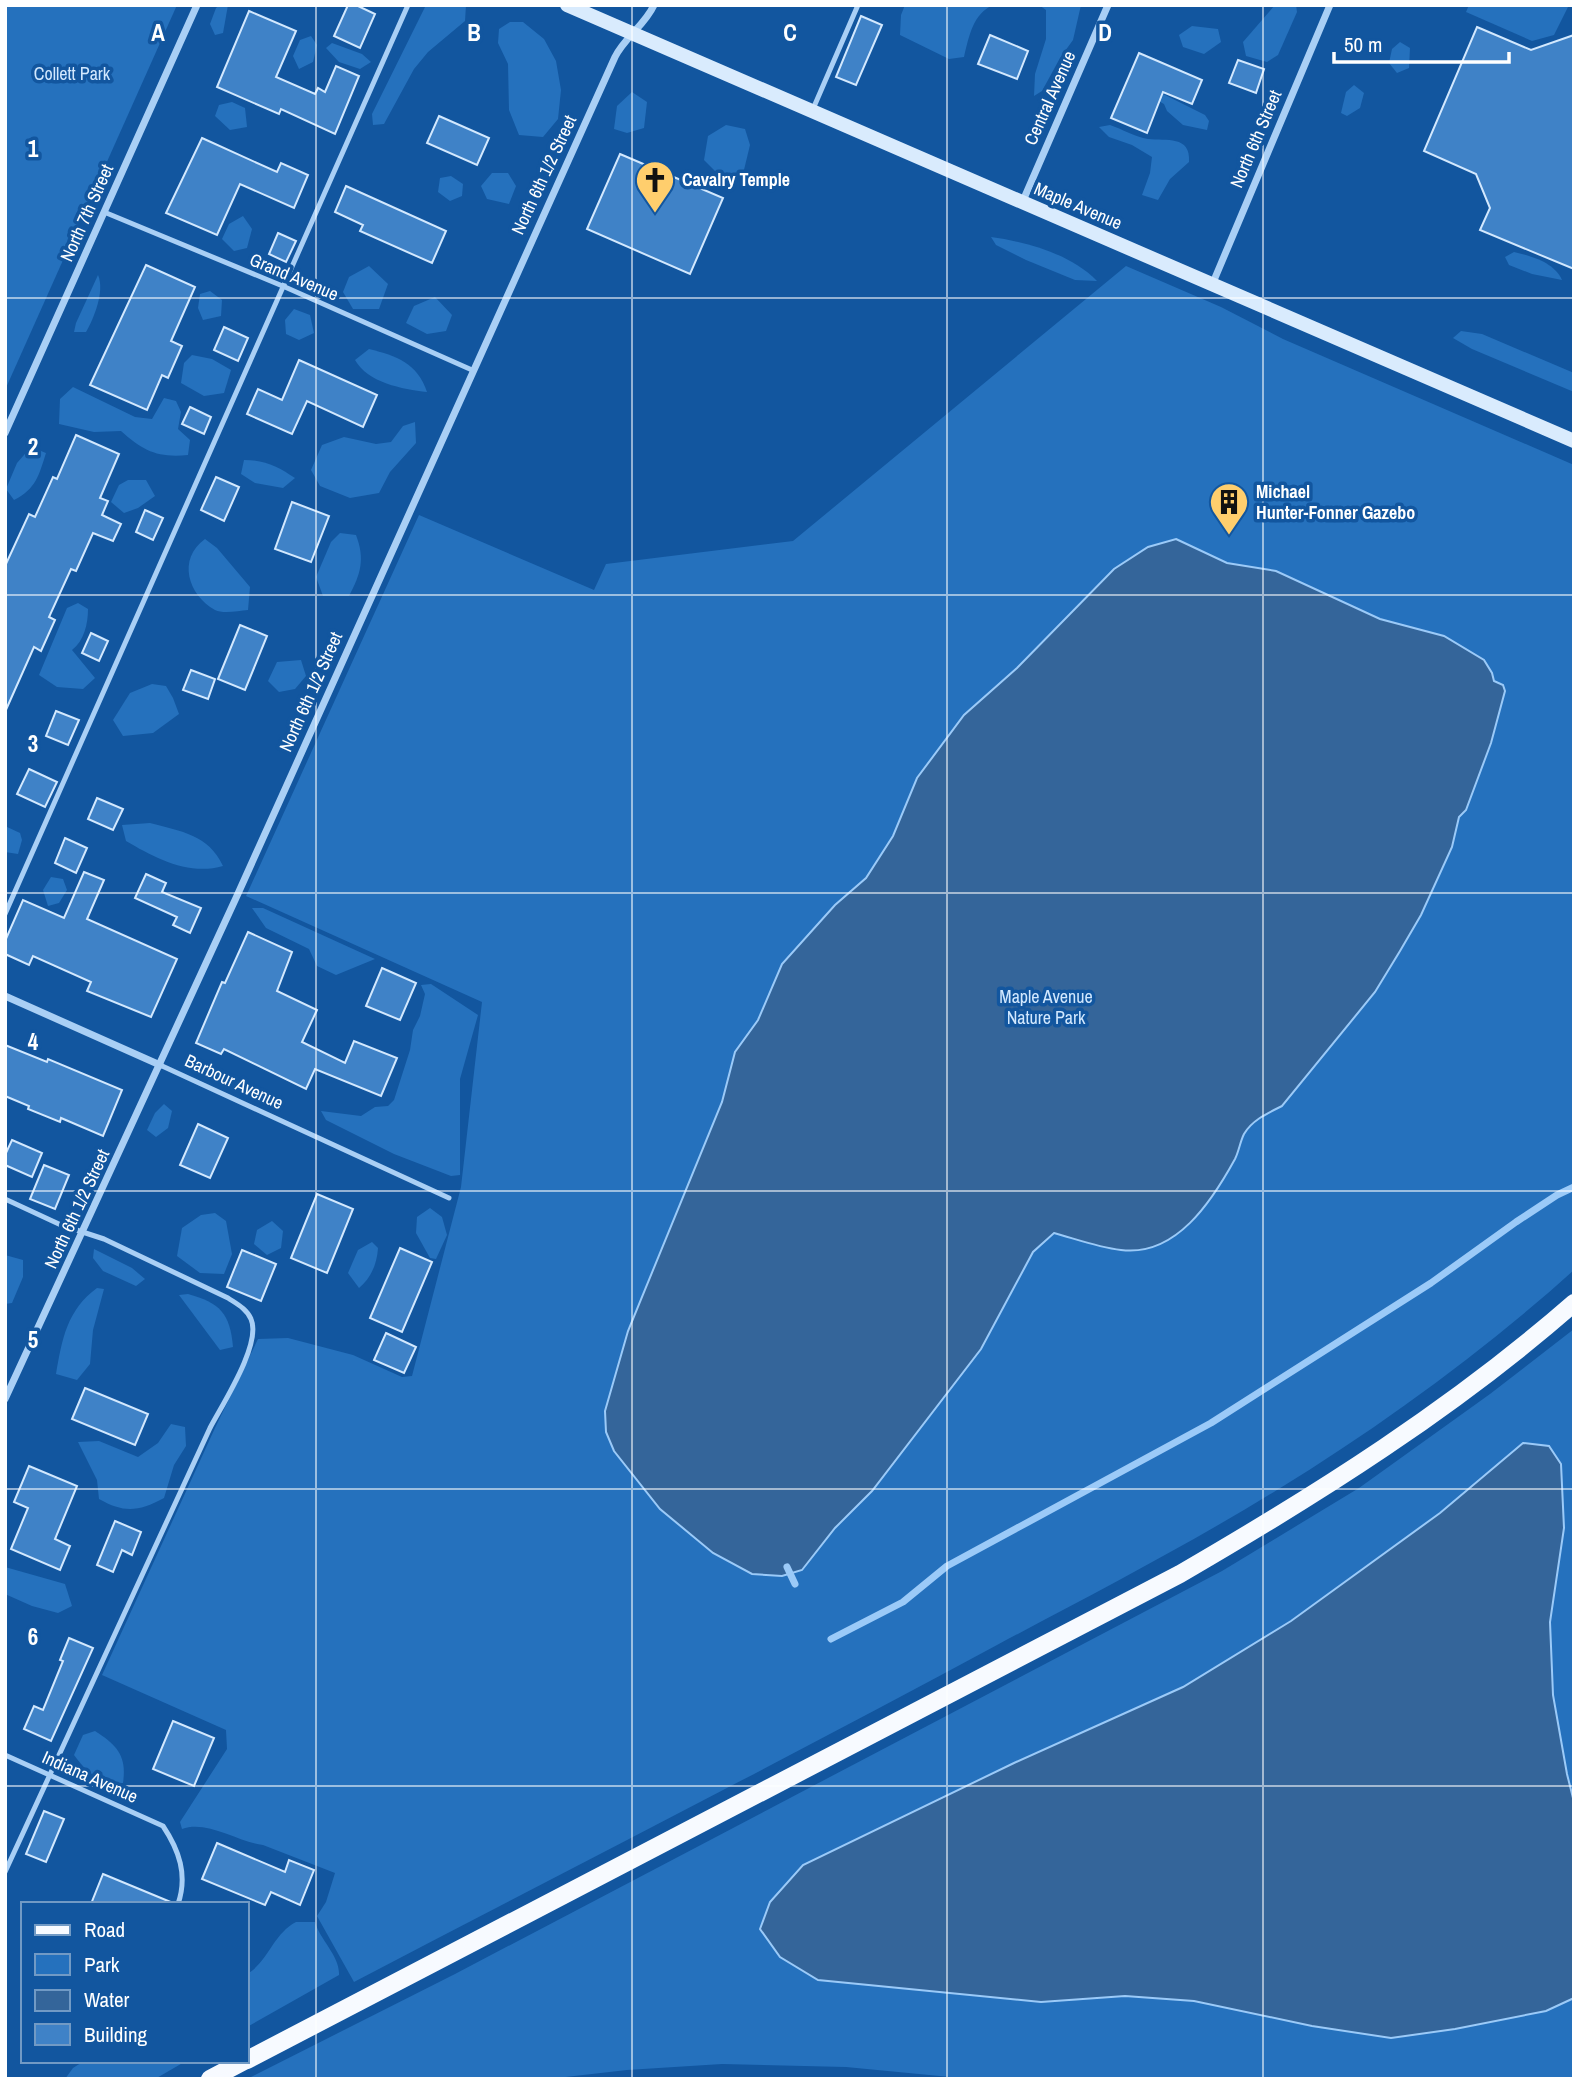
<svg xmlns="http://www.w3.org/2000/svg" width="1579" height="2084" viewBox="0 0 1579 2084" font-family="'Archivo Narrow',sans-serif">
<rect width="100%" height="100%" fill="#12569f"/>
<!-- green -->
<g fill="#2571bd">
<path d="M5,5H177L5,390Z"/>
<path d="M220,5H228L223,33L215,35L210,24L216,8Z"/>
<path d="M426,5H466L465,21L428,52L414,69L384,124L373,125L372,114Z"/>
<path d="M905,5H993C973,14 969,36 964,57L949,59L900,35L901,15Z"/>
<path d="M1039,5H1081L1073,40L1060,58L1042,91L1034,96L1035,74L1046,39V10Z"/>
<path d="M1275,5H1296L1297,12L1278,55L1267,62L1246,56L1243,42Z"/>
<path d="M1469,5H1569L1554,35L1532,41L1466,12Z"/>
<path d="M510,22H523L544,39L556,61L561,90L558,119L543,137L519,135L509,110L508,64L498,43L499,29Z"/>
<path d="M1192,26L1218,29L1221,42L1204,54L1183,47L1179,35Z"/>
<path d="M311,36L317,45L313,62L299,69L293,56L300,40Z"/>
<path d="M1400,42L1410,48L1409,68L1397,73L1389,63L1392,49Z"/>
<path d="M332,43L362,54L371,62L360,69L339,62L326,48Z"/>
<path d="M1354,85L1364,93L1360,108L1347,116L1341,113L1346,92Z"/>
<path d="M632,92L647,102L644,128L627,133L614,129L617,106Z"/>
<path d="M1161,93L1205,115L1209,121L1207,130L1183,125L1167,111L1164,104L1145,94Z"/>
<path d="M232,102L245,108L247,127L230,130L215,116L219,105Z"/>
<path d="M726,125L745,129L750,145L743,174L721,177L704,160L708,136Z"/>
<path d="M1110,125C1122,129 1135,137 1148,139C1166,141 1191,135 1189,162L1170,179L1158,200L1142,195L1150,173L1152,157L1132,145L1109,137L1099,127Z"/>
<path d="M492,173H508L516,186L509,204L487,199L481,186Z"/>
<path d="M451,176L463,184L462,196L450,201L438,192L440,178Z"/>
<path d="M243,216L252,229L247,248L234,251L222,239L229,224Z"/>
<path d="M991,237C1027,242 1071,254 1097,281L1075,280L1026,260L996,245Z"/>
<path d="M1514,252C1531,256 1554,262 1562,280L1532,274L1509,265L1505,257Z"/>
<path d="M369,266L388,284L379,309H353L343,292L349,277Z"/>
<path d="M1126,266L1221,307L1283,339L1574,465V1270C1483,1352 1381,1426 1277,1490C1186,1546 1091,1595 997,1645C784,1760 568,1870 354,1982L317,1916L326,1902L335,1873L263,1845C237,1842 208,1820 182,1829L180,1822L227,1749L226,1730L102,1675L215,1428L258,1339L288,1338L353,1355L402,1377L412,1376L461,1187L482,1002L246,896L419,515L594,590L606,564L793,541Z"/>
<path d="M98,275C105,291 94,318 86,332H74L76,323Z"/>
<path d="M210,291L222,300L221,316L203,320L198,308L200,294Z"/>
<path d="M435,297L452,315L446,331L427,334L406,323L414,306Z"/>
<path d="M294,309L310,315L314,333L299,340L286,334L285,320Z"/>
<path d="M1461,331L1482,334L1574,373V392L1472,349L1453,338Z"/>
<path d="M369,349C397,356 417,363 427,392C402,389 368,383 355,360Z"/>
<path d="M192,355L212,359L231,370L224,393L204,396L181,383L184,363Z"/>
<path d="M73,387L135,417L152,419L164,398L176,401L181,412L178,429L190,440L188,455C158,458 143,451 121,431L94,432L59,424L60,399Z"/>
<path d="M415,422L416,443L390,472L379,493L350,498L320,486L311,470L322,445L344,437L376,444L391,442L403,426Z"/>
<path d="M31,447L46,453C39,475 36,489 14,500L6,489L17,463Z"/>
<path d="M244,460C266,460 278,467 295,478L283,488L255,483L241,474Z"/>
<path d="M128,480H146L155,496L138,508L124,513L111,502L119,485Z"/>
<path d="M340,533L356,535C365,559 361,573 349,596H323L316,577L331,542Z"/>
<path d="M205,539L217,548L250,587L248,610C238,611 223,614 215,610C188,595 177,559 205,539Z"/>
<path d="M78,603L88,609C88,624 84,641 72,650L95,678L83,689L57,687L39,675L67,608Z"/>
<path d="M301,660L306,676L295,689L279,692L268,681L277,662Z"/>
<path d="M152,684L166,686L173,698L179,714L153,733L123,736L113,720L130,693Z"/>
<path d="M150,823C182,832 208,834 223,866C189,876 155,858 126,841L122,825Z"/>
<path d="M5,826L20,833L22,840L18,854L5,852Z"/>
<path d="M51,877L63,879L67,890L59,903L48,906L43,890Z"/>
<path d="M252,908H263L375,959L336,975L317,966L309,949L266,928Z"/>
<path d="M431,984L478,1015L460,1079V1175L451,1176L394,1154L326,1120L321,1111L361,1116L375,1107L388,1106L394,1100L410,1050L413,1030L420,1016L425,994L421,985Z"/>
<path d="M164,1104L172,1111L168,1128L156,1137L147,1130L155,1113Z"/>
<path d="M430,1208L442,1217L447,1235L436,1259L430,1258L416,1233L417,1217Z"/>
<path d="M215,1213L226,1221L232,1254L224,1274L200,1273L177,1256L182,1228L201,1215Z"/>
<path d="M272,1221L283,1231L281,1248L267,1255L254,1244L257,1230Z"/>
<path d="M372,1242L378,1248C377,1264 371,1278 359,1288L348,1273L358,1250Z"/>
<path d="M94,1249L132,1268L145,1279L136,1286L103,1271L93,1258Z"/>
<path d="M5,1255L23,1260V1277L12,1303L5,1304Z"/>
<path d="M97,1288L104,1289L93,1330L90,1364L77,1380L56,1374C62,1339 67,1310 97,1288Z"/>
<path d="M188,1294C220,1303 230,1313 233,1347L220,1350L179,1295Z"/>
<path d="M1574,1329V2077L1568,2079H971L846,2067L722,2064L627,2070L548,2079H247L455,1974L1222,1571L1359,1488L1490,1394Z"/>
<path d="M171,1424L185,1427L186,1446L174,1465L164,1498C138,1512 124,1513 99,1499L97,1480L78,1442L99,1441L138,1457L158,1443Z"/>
<path d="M5,1567L65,1584L72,1606L58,1613L32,1606L5,1594Z"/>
<path d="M95,1731C117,1745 127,1756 123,1783C100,1784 87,1773 74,1755L83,1735Z"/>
<path d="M296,1922H315C320,1940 340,1956 339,1975L247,2027V1974C268,1962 273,1934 296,1922Z"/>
<path d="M84,2061H186L155,2079H65L73,2068Z"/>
</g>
<!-- water -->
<g fill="#34659a" stroke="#9bcaf8" stroke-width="2">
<path d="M1176,539L1227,563L1276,571L1380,619L1444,636L1484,660L1492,673L1494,681L1503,685L1505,691L1491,743L1466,810L1459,817L1452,847L1421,915L1400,951L1375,992L1282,1106C1268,1113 1252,1120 1244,1134C1240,1142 1239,1151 1235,1159C1212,1201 1176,1257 1121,1250C1097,1247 1076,1239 1054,1233L1033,1252L981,1349L872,1491L835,1528L802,1570L782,1576L752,1574L713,1553L660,1509L614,1451L606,1432L605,1411L628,1331L722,1102L735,1052L758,1020L782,964L835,905L866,878L893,836L917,778L964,715L1017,668L1114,569L1148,547Z"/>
<path d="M1523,1443L1549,1446L1561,1464L1564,1528L1550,1622L1553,1695L1567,1774L1574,1802V1998L1546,2011L1455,2029L1391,2038L1312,2026L1194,2001L1125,1996L1041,2002L818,1980L780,1957L760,1929L770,1902L803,1865L1014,1763L1183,1687L1291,1621L1440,1513Z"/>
</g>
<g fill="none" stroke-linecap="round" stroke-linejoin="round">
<!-- stream -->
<g stroke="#9bcaf8" stroke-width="7">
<path d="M787,1567L795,1584"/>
<path d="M831,1639L903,1602L947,1566L1211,1423L1431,1283L1516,1222L1557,1195L1574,1187"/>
</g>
</g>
<!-- building -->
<g fill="#3f82c7" stroke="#d2e8fe" stroke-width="2">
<path d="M348,5H356L375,14L360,48L334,36Z"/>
<path d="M249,11L296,31L276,77L315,94L318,88L325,92L336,66L359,76L335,134L281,109L279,114L217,87Z"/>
<path d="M861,16L882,25L856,85L836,77Z"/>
<path d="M1477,27L1531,50L1574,35V269L1480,230L1490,208L1476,174L1424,151Z"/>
<path d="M990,35L1028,51L1017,79L978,64Z"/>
<path d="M1139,53L1202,80L1192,104L1163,92L1147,133L1111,118Z"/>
<path d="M1238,60L1264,69L1256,93L1229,83Z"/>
<path d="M439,116L489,138L477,165L427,143Z"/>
<path d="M202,138L277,172L281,163L308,175L294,208L240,184L217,235L166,213Z"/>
<path d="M620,154L723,198L690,274L587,229Z"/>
<path d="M346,186L446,231L432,263L360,231L363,225L335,212Z"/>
<path d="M278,233L296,241L286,262L269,254Z"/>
<path d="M146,265L195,287L171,341L182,346L168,378L162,375L147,410L90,385Z"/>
<path d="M224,327L248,338L238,361L214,350Z"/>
<path d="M299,360L377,395L363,427L307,401L292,434L247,414L258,389L282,400Z"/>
<path d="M190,407L211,417L204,434L182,424Z"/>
<path d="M76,435L119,454L100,498L108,501L102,515L121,524L113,541L93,533L76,571L71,569L49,617L55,620L41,651L34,647L5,712V566L29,514L35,517L53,477L57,479Z"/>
<path d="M216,477L239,487L224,521L201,510Z"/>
<path d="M292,502L329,516L311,562L275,549Z"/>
<path d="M145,510L163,518L153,540L136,532Z"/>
<path d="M240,625L267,636L245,690L218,679Z"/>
<path d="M91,633L108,641L99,661L82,653Z"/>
<path d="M191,670L215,679L208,699L183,690Z"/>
<path d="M56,711L79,720L68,745L46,736Z"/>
<path d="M29,769L57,782L45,807L17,794Z"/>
<path d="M97,798L123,809L113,830L88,819Z"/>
<path d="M65,838L87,848L76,873L55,863Z"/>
<path d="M84,872L104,880L87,919L177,959L151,1017L87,991L91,982L33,956L29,965L5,954V941L23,900L64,918Z"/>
<path d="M146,874L166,883L162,892L201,908L190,933L173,925L177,917L135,898Z"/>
<path d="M248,932L292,952L277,991L317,1010L302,1042L345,1063L354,1041L397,1058L381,1096L315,1069L306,1089L224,1049L221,1054L196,1043L222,982L225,983Z"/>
<path d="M382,968L416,983L400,1020L366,1006Z"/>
<path d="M5,1045L47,1062L48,1059L122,1090L103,1136L61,1118L60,1122L28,1109L29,1106L5,1096Z"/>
<path d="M198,1124L228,1138L210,1178L180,1165Z"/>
<path d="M12,1140L42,1153L32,1177L5,1165V1155Z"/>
<path d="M44,1165L69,1175L55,1209L30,1199Z"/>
<path d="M317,1194L353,1209L327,1273L291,1258Z"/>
<path d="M400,1248L432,1262L402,1332L370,1318Z"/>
<path d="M242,1250L276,1264L261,1301L227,1287Z"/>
<path d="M386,1333L416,1347L404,1373L374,1360Z"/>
<path d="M85,1388L148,1414L135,1445L72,1419Z"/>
<path d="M29,1466L77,1486L55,1539L70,1546L60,1570L11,1549L28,1508L14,1502Z"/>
<path d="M115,1521L141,1532L132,1555L122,1550L113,1572L97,1565Z"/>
<path d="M69,1638L93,1648L51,1741L24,1729L34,1706L43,1710L63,1661L60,1660Z"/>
<path d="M173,1721L214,1738L194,1786L153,1769Z"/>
<path d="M44,1811L64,1819L46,1862L26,1854Z"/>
<path d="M217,1843L285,1872L289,1860L314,1870L300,1905L271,1892L265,1905L202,1879Z"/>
<path d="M103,1874L173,1903V1904H91Z"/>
</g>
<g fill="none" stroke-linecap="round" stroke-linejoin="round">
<!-- service -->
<g stroke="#a9cff5" stroke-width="5">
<path d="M813,109L858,5"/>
<path d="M104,212L285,287L472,370"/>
<path d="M5,914L408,5"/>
<path d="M160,1065L449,1198"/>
<path d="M5,1199L61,1225L104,1239L228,1298C237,1304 247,1309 251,1319C262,1344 222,1405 210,1428L5,1872"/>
<path d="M5,1755L163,1826C179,1850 188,1875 178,1904"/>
</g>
<!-- minor -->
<g stroke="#a9cff5" stroke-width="7">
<path d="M1022,203L1108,5"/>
<path d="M1212,285L1330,5"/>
<path d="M5,433L197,5"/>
<path d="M5,996L160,1065"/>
<path d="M5,1399L236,898L615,57C625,37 645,25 654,5"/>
</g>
<!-- secondary -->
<path stroke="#d9ebfd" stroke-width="14" d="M567,5L1574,441"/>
<!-- primary -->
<g stroke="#f7faff" stroke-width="18">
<path d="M247,2060L1180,1574C1318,1494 1454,1408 1574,1303"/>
<path d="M210,2079L244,2061"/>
</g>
</g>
<!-- grid -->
<path fill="none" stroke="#fff" stroke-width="2" stroke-opacity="0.55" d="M316,5V2079M632,5V2079M947,5V2079M1263,5V2079M5,298H1574M5,595H1574M5,893H1574M5,1191H1574M5,1489H1574M5,1786H1574"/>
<!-- icons -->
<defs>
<g id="church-pin" transform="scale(2.0125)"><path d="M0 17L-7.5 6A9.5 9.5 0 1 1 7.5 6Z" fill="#ffce6d" stroke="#12569f"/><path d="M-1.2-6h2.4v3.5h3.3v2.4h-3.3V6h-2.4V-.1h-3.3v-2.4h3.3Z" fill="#111"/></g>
<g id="building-pin" transform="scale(2.0125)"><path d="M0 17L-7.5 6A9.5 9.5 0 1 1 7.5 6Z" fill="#ffce6d" stroke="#12569f"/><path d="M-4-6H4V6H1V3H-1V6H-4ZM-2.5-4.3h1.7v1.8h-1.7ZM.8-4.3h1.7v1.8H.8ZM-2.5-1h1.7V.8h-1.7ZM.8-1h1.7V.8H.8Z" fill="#111"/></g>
</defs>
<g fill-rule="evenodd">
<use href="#church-pin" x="655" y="180"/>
<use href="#building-pin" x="1229" y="502"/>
</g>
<g text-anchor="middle" stroke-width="7" stroke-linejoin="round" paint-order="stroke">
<!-- park labels -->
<g font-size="18" fill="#d2e8fe" stroke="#12569f">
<text x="72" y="80">Collett Park</text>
<text x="1046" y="1003">Maple Avenue<tspan x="1046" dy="21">Nature Park</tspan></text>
</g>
<!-- street labels -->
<g font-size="18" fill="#fff" stroke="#12569f">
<text transform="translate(1050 98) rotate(-66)" y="6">Central Avenue</text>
<text transform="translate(1256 139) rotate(-67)" y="6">North 6th Street</text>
<text transform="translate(544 175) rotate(-65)" y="6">North 6th 1/2 Street</text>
<text transform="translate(1078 206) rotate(23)" y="6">Maple Avenue</text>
<text transform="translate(87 213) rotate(-66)" y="6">North 7th Street</text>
<text transform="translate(294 277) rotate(23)" y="6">Grand Avenue</text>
<text transform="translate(311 692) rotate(-66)" y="6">North 6th 1/2 Street</text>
<text transform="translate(234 1082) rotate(25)" y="6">Barbour Avenue</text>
<text transform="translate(77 1209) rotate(-65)" y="6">North 6th 1/2 Street</text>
<text transform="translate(90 1777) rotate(24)" y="6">Indiana Avenue</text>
</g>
<!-- poi labels -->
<g font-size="18" font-weight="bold" fill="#fff" stroke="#12569f" text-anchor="start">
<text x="682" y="186">Cavalry Temple</text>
<text x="1256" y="498">Michael<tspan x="1256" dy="21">Hunter-Fonner Gazebo</tspan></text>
</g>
</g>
<g font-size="23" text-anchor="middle" font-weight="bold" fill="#fff" stroke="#12569f" stroke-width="7" stroke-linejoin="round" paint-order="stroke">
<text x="158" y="41">A</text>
<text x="474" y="41">B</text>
<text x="790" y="41">C</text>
<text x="1105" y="41">D</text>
<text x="33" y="157">1</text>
<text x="33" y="455">2</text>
<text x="33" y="752">3</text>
<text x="33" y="1050">4</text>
<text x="33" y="1348">5</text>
<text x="33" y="1645">6</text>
</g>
<!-- border -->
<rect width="1579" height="2084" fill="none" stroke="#ffffff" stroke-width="14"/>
<!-- legend -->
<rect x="21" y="1902" width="228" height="161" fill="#12569f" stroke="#719ac5" stroke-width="2"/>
<rect x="35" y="1925" width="35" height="10" fill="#f7faff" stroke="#719ac5" stroke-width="2"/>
<text x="84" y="1937" font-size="21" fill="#ffffff">Road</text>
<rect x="35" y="1954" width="35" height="21" fill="#2571bd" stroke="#719ac5" stroke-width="2"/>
<text x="84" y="1972" font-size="21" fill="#ffffff">Park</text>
<rect x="35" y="1990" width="35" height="21" fill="#34659a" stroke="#719ac5" stroke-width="2"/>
<text x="84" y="2007" font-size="21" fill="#ffffff">Water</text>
<rect x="35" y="2024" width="35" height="21" fill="#3f82c7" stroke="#719ac5" stroke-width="2"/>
<text x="84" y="2042" font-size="21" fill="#ffffff">Building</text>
<!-- scale -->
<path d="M1334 52v10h175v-10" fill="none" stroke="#ffffff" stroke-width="3.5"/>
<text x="1344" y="52" font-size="21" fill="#ffffff" stroke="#12569f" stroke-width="5" paint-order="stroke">50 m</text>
</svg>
